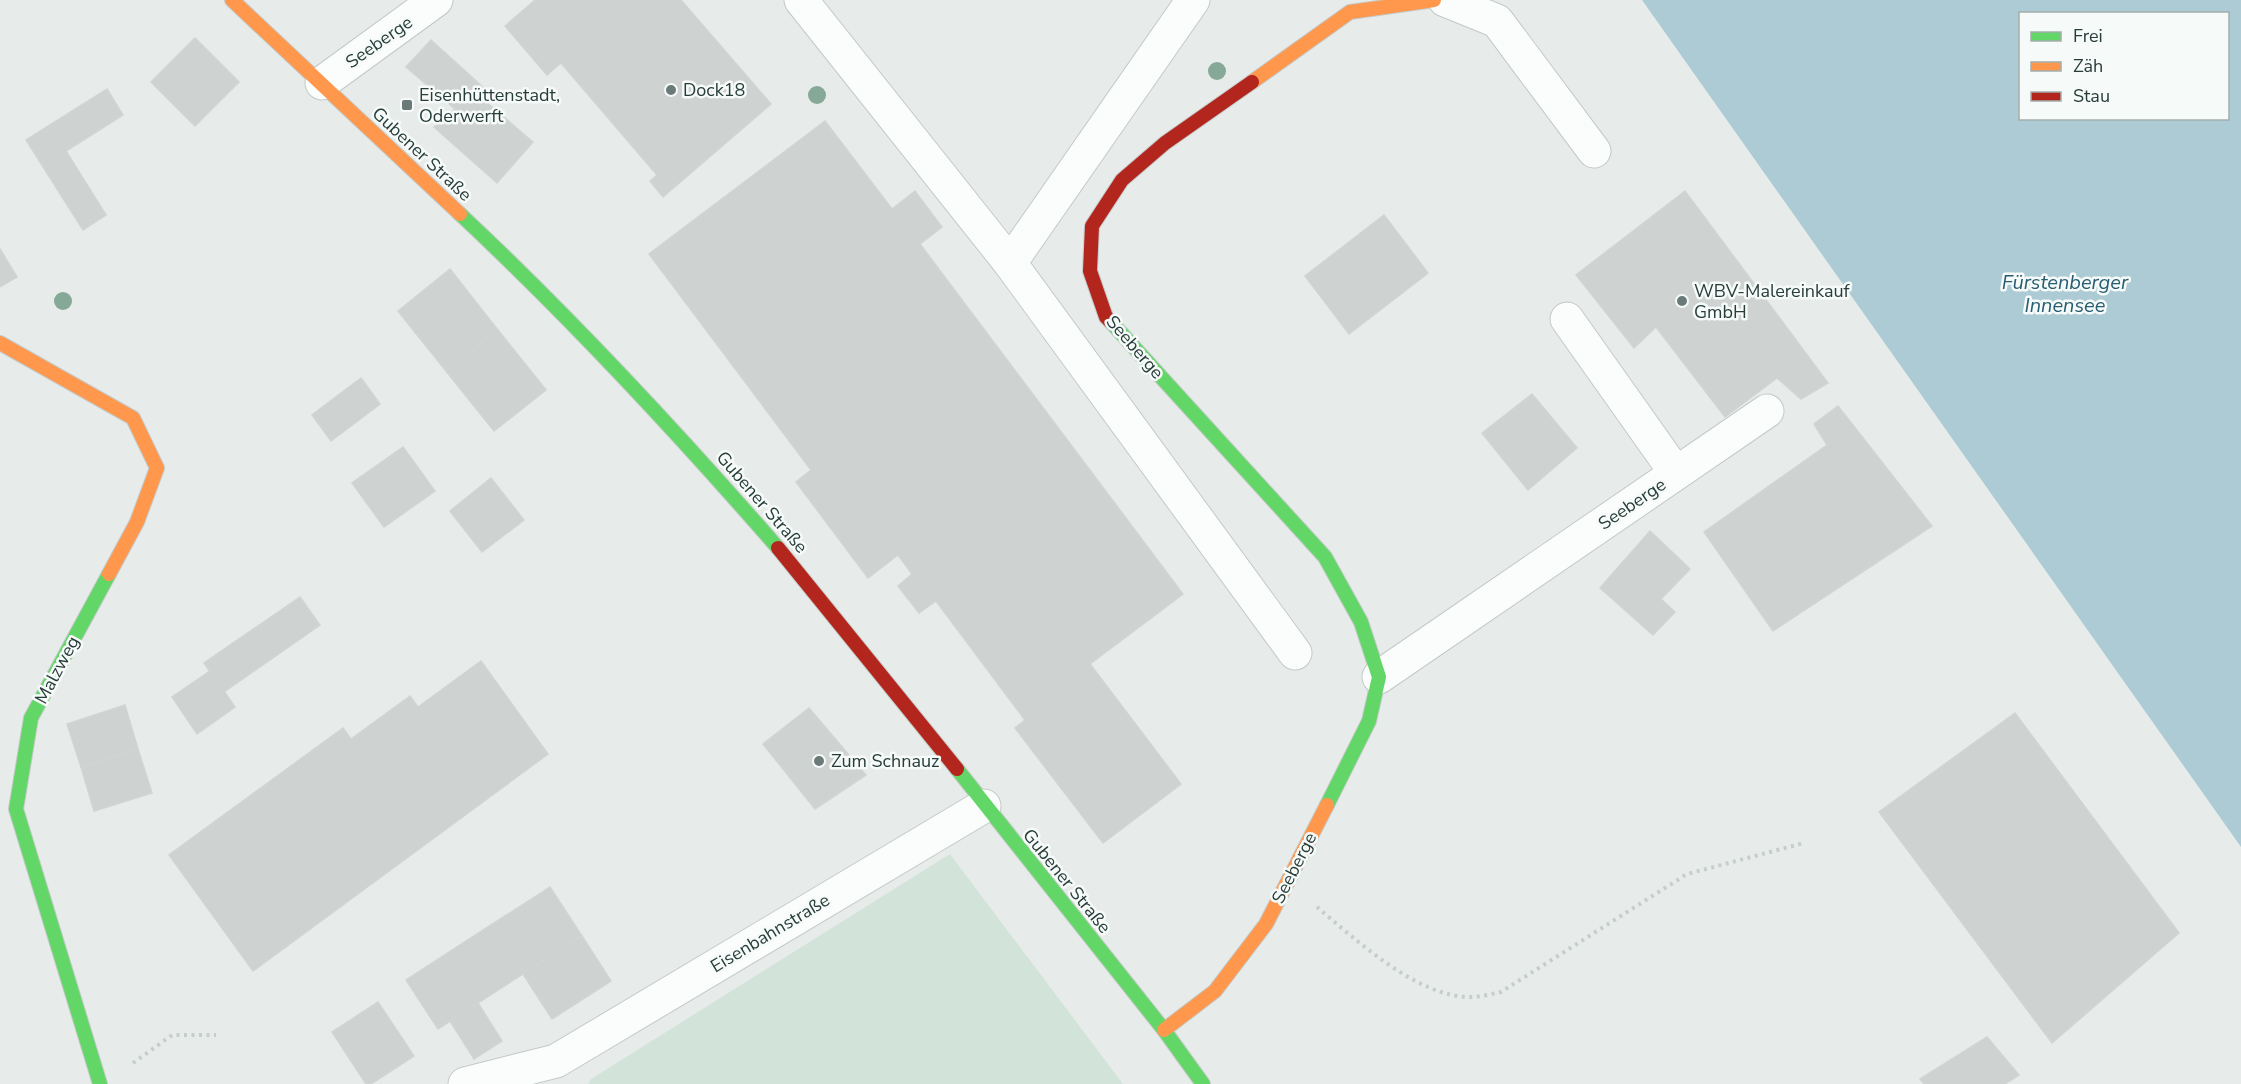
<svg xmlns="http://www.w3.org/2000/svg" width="2241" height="1084" viewBox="0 0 2241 1084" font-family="'Nunito Sans',sans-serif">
<rect width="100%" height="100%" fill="#e7ecea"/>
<!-- green -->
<path fill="#d2e3d9" d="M950,854L1123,1084H588L591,1079Z"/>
<!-- water -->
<path fill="#adcbd5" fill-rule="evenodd" d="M1642,0H2241V847ZM2020,14H2228V118H2020Z"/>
<!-- building -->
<g fill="#ced3d1" stroke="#d0d5d3" stroke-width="1.5">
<path d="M535,0H681L771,104L663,197L650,181L657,175L561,63L547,75L505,26Z"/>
<path d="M195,38L239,82L195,126L151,82Z"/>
<path d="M431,40L485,89L478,95L533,142L497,183L434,127L455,109L406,67Z"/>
<path d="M107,89L123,115L66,151L106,215L83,230L26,140Z"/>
<path d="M825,121L892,209L915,191L942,227L920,244L1183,594L1090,664L1181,784L1103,843L1015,728L1025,720L936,601L919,613L898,586L912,574L898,555L868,578L796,482L811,470L649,254Z"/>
<path d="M1685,191L1828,383L1801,399L1777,378L1725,417L1656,327L1634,348L1576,275Z"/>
<path d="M1384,215L1428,273L1349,334L1305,276Z"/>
<path d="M0,249L17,277L0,287Z"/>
<path d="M450,269L498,330L446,371L398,311Z"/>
<path d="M498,330L546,390L494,431L446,371Z"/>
<path d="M361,378L380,404L331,441L312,415Z"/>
<path d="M1532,394L1577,448L1528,490L1482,433Z"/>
<path d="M1838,406L1932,526L1773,631L1704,532L1827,445L1814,424Z"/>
<path d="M403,447L435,491L384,527L352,483Z"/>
<path d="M491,478L524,520L482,552L450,511Z"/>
<path d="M1650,531L1690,569L1661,599L1675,612L1653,635L1600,588Z"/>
<path d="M300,597L320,625L224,692L204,663Z"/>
<path d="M481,661L548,754L253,971L169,855L343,728L351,739L410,696L418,707Z"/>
<path d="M210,671L235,707L197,734L172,697Z"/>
<path d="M125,705L138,749L81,767L67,724Z"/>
<path d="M809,708L866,775L815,809L763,744Z"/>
<path d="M2015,713L2179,933L2052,1043L1879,812Z"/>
<path d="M138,749L152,793L94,811L81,767Z"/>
<path d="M550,887L582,936L495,992L463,943Z"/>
<path d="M582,936L611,981L552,1019L523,974Z"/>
<path d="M463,943L495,992L438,1029L406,980Z"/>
<path d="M378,1002L414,1056L371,1084H366L332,1032Z"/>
<path d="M478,1003L502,1041L474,1059L450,1021Z"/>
<path d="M1987,1037L2019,1075L2005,1084H1924L1920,1079Z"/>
</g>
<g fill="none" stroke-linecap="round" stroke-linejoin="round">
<!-- street casing -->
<g stroke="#c4c9c7" stroke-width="35">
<g id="street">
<path d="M801,0L1010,263L1295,653"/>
<path d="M1445,0L1497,21L1594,151"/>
<path d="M322,83L436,0"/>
<path d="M1010,263L1193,0"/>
<path d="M1567,319L1676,473"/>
<path d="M1379,677L1767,411"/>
<path d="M465,1084L556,1061L984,806"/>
</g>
</g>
<!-- fast casing -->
<g stroke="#c4cac8" stroke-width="16">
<g id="fast">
<path d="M460,214C572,319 677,432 778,548"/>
<path d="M1111,322L1325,557L1361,622L1379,677L1369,721L1327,805"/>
<path d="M957,769L1164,1030L1203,1084"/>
<path d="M100,1084L16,809L31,718L109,574"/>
</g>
</g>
<!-- slow casing -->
<g stroke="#c4cac8" stroke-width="16">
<g id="slow">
<path d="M232,0L460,214"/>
<path d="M1252,82L1350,12L1434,0"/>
<path d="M0,343L133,418L157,468L137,522L109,574"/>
<path d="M1164,1030L1215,991L1266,924L1327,805"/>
</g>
</g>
<!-- jam casing -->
<g stroke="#c4cac8" stroke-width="16">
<g id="jam">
<path d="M1111,322L1106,317L1090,271L1092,226L1122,180L1165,143L1252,82"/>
<path d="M778,548L957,769"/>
</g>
</g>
<!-- path -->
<g stroke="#c7cdcc" stroke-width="4" stroke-dasharray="3 4.5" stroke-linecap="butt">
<path d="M1317,907C1356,940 1416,996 1469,997C1480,997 1491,994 1501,992L1687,874L1804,843"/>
<path d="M133,1063L172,1035H216"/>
</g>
<!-- street -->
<use href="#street" stroke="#fbfcfc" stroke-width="33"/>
<!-- fast -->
<use href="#fast" stroke="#63d668" stroke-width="14"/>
<!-- slow -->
<use href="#slow" stroke="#ff974d" stroke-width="14"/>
<!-- jam -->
<use href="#jam" stroke="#b3261e" stroke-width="14"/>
</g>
<!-- trees -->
<g fill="#85a897">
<circle cx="1217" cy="71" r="9"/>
<circle cx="817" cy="95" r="9"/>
<circle cx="63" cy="301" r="9"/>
</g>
<!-- markers -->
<g fill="#6a7a78" stroke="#f6faf8" stroke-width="2">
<circle cx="671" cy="90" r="6"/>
<rect x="401" y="99" width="12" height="12" rx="3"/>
<circle cx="1682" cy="301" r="6"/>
<circle cx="819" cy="761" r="6"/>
</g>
<g text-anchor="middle" stroke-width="5" stroke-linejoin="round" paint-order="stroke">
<!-- street labels -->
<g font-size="18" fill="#273d3a" stroke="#f6faf8">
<text transform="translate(379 42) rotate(-35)" y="6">Seeberge</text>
<text transform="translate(422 154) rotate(43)" y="6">Gubener Straße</text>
<text transform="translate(1135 347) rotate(49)" y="6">Seeberge</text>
<text transform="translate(762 502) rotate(49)" y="6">Gubener Straße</text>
<text transform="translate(1632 504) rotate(-34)" y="6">Seeberge</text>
<text transform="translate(57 670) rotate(-62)" y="6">Malzweg</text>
<text transform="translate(1294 868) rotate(-63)" y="6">Seeberge</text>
<text transform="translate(1067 881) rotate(51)" y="6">Gubener Straße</text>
<text transform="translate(770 933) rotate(-31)" y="6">Eisenbahnstraße</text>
</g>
<!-- poi labels -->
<g font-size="18" fill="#273d3a" stroke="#f6faf8" text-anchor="start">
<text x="683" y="96">Dock18</text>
<text x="419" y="101">Eisenhüttenstadt,<tspan x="419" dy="21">Oderwerft</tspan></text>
<text x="1694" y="297">WBV-Malereinkauf<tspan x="1694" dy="21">GmbH</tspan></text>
<text x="831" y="767">Zum Schnauz</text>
</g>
<!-- water labels -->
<g font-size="20" font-style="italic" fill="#275e73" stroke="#f6faf8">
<text x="2065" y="289">Fürstenberger<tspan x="2065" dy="23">Innensee</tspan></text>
</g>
</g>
<!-- legend -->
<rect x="2019" y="12" width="210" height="108" fill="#f6faf8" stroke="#a3aeac" stroke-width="1.5"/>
<rect x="2031" y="32" width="30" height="9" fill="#63d668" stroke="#a3aeac" stroke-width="1.5"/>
<text x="2073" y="42" font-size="18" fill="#273d3a">Frei</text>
<rect x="2031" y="62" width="30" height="9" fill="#ff974d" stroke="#a3aeac" stroke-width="1.5"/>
<text x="2073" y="72" font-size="18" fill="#273d3a">Zäh</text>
<rect x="2031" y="92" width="30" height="9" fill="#b3261e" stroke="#a3aeac" stroke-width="1.5"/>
<text x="2073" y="102" font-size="18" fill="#273d3a">Stau</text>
</svg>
